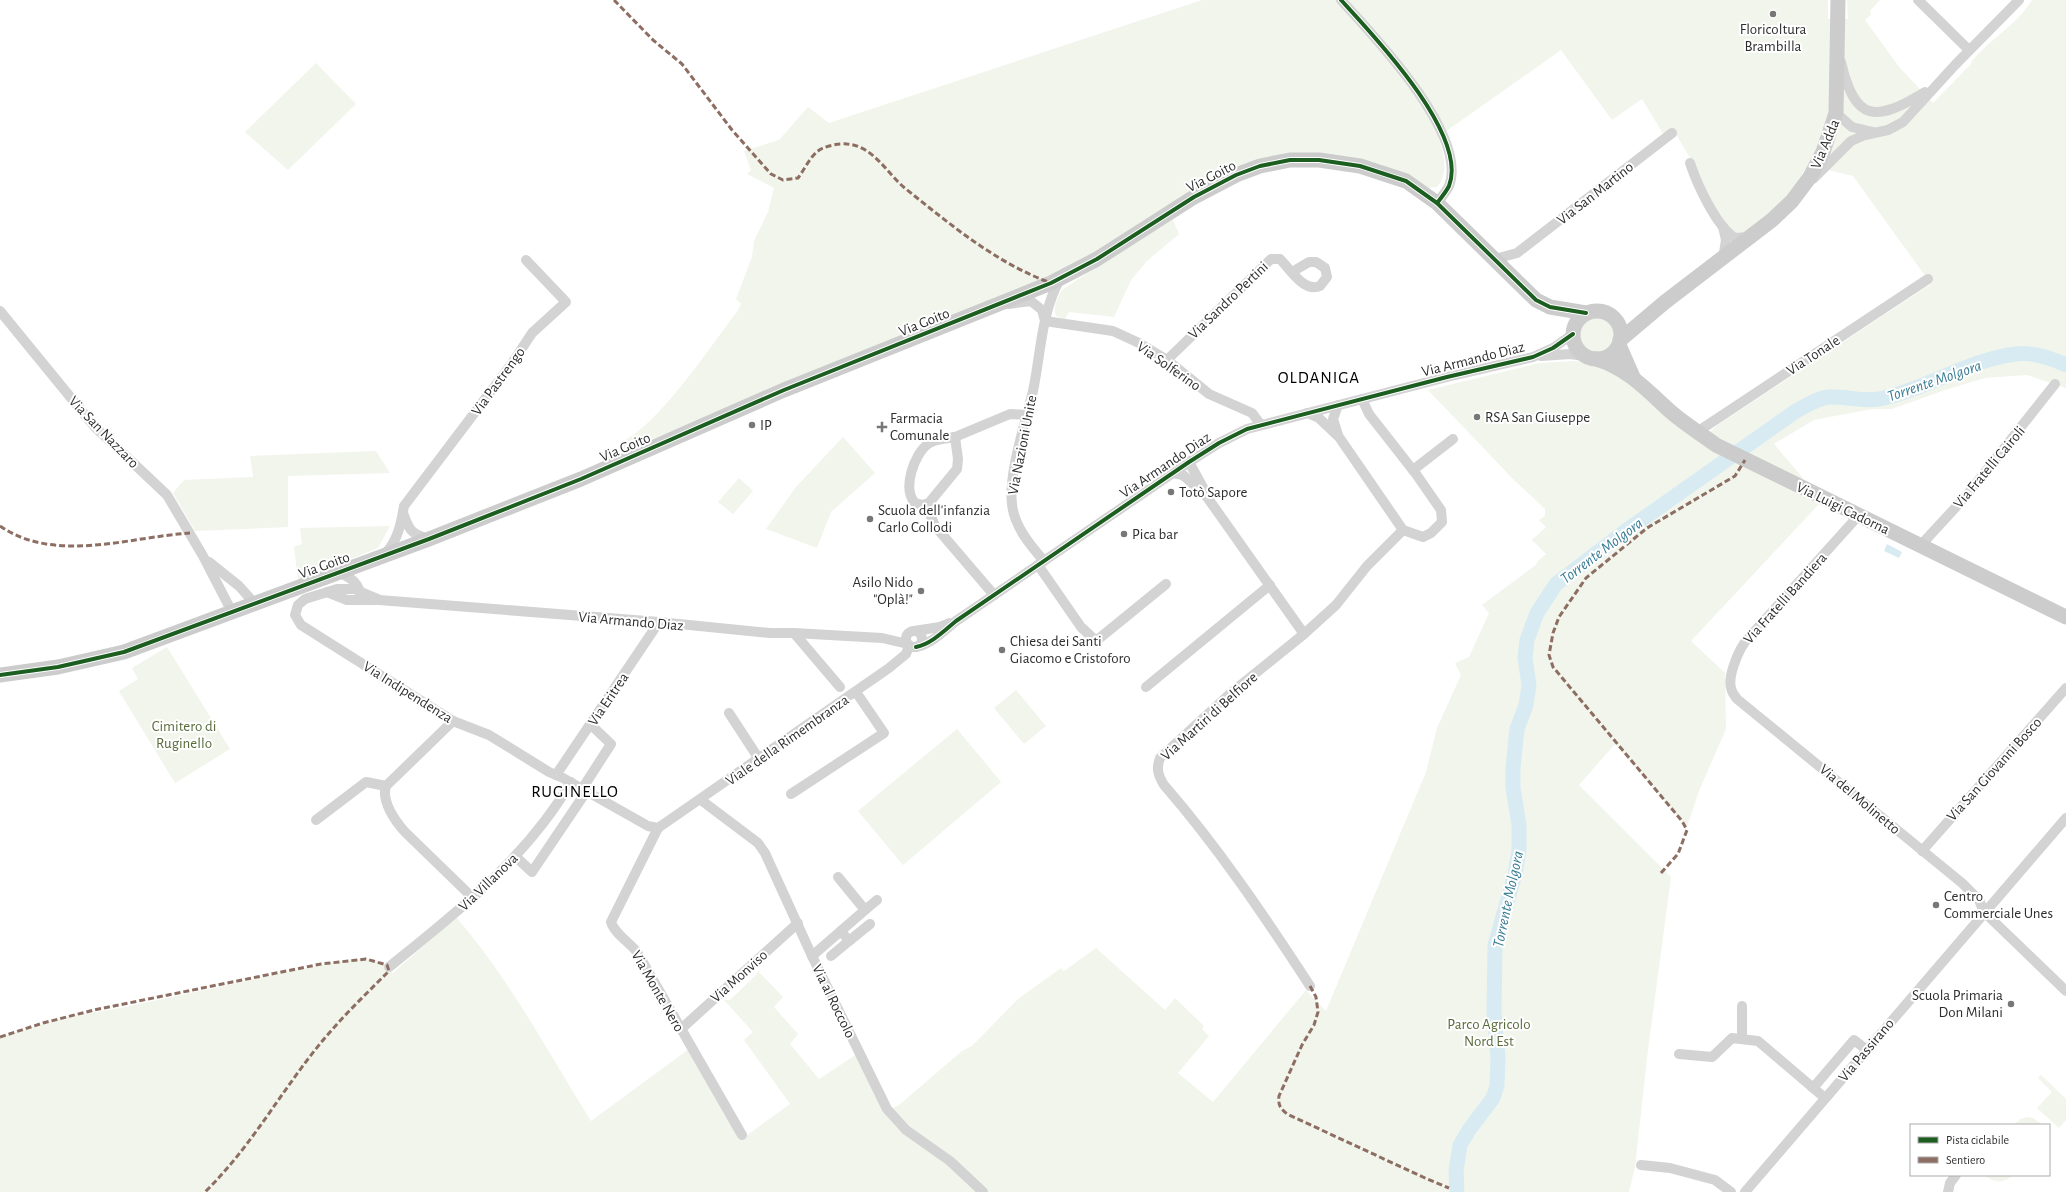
<svg xmlns="http://www.w3.org/2000/svg" width="2066" height="1192" viewBox="0 0 2066 1192" font-family="'Alegreya Sans',sans-serif">
<rect width="100%" height="100%" fill="#fff"/>
<!-- green -->
<g fill="#f2f5eb">
<path d="M1202,0H1828V19H1848L1847,0H1880L1870,11L1871,15L1865,20L1900,68L1933,103L1971,64L1972,61C1989,40 2019,23 2032,0H2066V388L2027,375L1985,378L1948,389L1892,409H1872L1814,420L1774,444L1803,478L1788,489L1819,504L1691,641L1725,673L1726,729L1699,791L1687,827L1615,744L1579,785L1671,877L1648,1050L1635,1167L1629,1192H0V1037L71,1016L115,1009L335,962C359,959 375,953 393,973L456,917C509,978 548,1052 591,1121L689,1049L746,1136L790,1104L744,1040L753,1032L724,1000H730L756,975L758,971L783,997L774,1007L798,1034L790,1044L819,1079L857,1054L889,1110L899,1105L962,1051L972,1046L1018,999L1061,968L1064,971L1096,948L1165,1010L1175,998L1204,1026L1202,1029L1209,1036L1178,1073L1213,1102L1306,990L1326,1011L1426,772L1437,728L1461,675L1455,663L1469,657L1489,613L1482,605L1537,564V562L1546,554L1532,540L1546,527L1539,520L1545,516V509L1512,478L1428,390L1539,363L1575,361L1594,364L1617,374L1699,441L1719,424L1931,284L1853,176L1808,165C1790,194 1768,222 1737,235L1725,228L1692,161L1677,136L1668,142L1642,99L1612,120L1561,50L1438,137C1444,153 1449,174 1437,187L1428,188L1287,155L1052,276L759,393L716,413L622,451L620,443C660,424 708,349 737,312L741,304L736,299L752,257L754,241L768,212L774,188L747,174L751,170L744,151L779,140L808,107L829,123Z"/>
<path d="M316,63L356,104L288,170L245,132Z"/>
<path d="M1173,220L1179,234L1147,261L1131,280L1114,317L1069,312L1065,319L1056,316C1053,306 1057,299 1062,290L1123,249Z"/>
<circle cx="1598" cy="336" r="19"/>
<path d="M843,437L875,473L831,512L817,548L766,529L796,487Z"/>
<path d="M376,451L390,473L288,476V527L195,531L173,493L184,480L253,477L250,456Z"/>
<path d="M739,478L753,491L733,514L718,502Z"/>
<path d="M390,526L378,548L298,580L294,547L302,544L300,528Z"/>
<path d="M167,647L230,749L175,783L119,691L138,679L132,668Z"/>
<path d="M1016,690L1046,726L1024,744L994,708Z"/>
<path d="M957,729L1001,782L903,865L858,811Z"/>
<path d="M2041,1075L2066,1099V1120L2059,1128L2037,1108L2052,1092L2038,1078Z"/>
<path d="M2027,1117L2033,1118L2043,1125H2014L2020,1119Z"/>
<path d="M1985,1175H2013C2004,1184 1993,1183 1985,1175Z"/>
</g>
<!-- water -->
<path fill="#d8ebf2" d="M1887,544L1902,552L1899,558L1884,551Z"/>
<g fill="none" stroke-linecap="round" stroke-linejoin="round">
<!-- river -->
<path stroke="#d8ebf2" stroke-width="15" d="M1457,1192L1456,1171L1460,1145L1469,1130L1493,1098L1497,1086L1498,1057L1494,1012L1495,945L1515,874L1519,850V825L1513,788V768L1517,729L1526,705L1529,685L1525,658L1527,640L1537,613L1556,584L1627,530L1796,411C1807,405 1818,398 1829,397C1848,396 1865,403 1884,398C1928,388 1971,359 2016,354C2032,352 2051,358 2066,365"/>
<!-- street -->
<g stroke="#d3d3d3" stroke-width="10">
<path d="M1341,0C1373,35 1469,135 1449,186C1446,192 1441,198 1437,203"/>
<path d="M1918,0L1969,50"/>
<path d="M1841,62C1855,123 1876,122 1925,92"/>
<path d="M1836,113L1852,127L1873,132"/>
<path d="M1690,163C1697,184 1716,226 1735,238L1748,237"/>
<path d="M1813,179L1851,141L1865,135L1888,130L1903,122L1955,65L2019,0"/>
<path d="M1495,259L1517,253L1672,133"/>
<path d="M1723,259L1726,240L1723,227"/>
<path d="M1009,304L1031,301L1042,310L1045,321"/>
<path d="M0,311L94,426L167,495L203,556L232,612"/>
<path d="M1045,321L1113,331L1139,343L1167,360L1209,394L1252,413L1261,425"/>
<path d="M1541,356L1570,354L1585,356"/>
<path d="M1167,360L1271,259H1280C1290,269 1304,293 1320,286L1327,277L1325,268L1316,262H1309L1292,272"/>
<path d="M1307,413L1319,418L1339,437L1403,530L1423,537L1431,533L1442,522L1441,510L1416,474L1369,414L1362,399"/>
<path d="M1697,432L1928,279"/>
<path d="M1338,435L1333,419L1338,405"/>
<path d="M955,437L958,459L957,469L929,503L923,505L915,503C902,489 914,454 928,444C935,439 946,439 955,437Z"/>
<path d="M955,437L1010,414L1027,415"/>
<path d="M1189,462L1206,493"/>
<path d="M1413,470L1453,439"/>
<path d="M1173,473L1183,475L1207,497L1304,634"/>
<path d="M926,504L935,526L994,595"/>
<path d="M403,513C409,530 411,534 429,539"/>
<path d="M1859,515L1745,642C1738,652 1726,679 1732,691C1733,694 1735,696 1737,699L1962,883L1979,900L1984,912L2066,991"/>
<path d="M1920,546L1967,495L2055,384"/>
<path d="M385,554C398,540 401,524 404,506L513,362L532,333L566,302L526,260"/>
<path d="M1044,561C1030,545 1014,526 1012,504C1008,474 1026,421 1033,391C1041,353 1041,313 1060,279"/>
<path d="M209,562L239,586L255,604"/>
<path d="M1038,565L1081,627L1096,641L1166,584"/>
<path d="M337,573C348,575 358,582 360,593"/>
<path d="M327,592L347,600H379L659,622L770,633H794L882,638L908,644"/>
<path d="M378,599L354,589H337L305,599L298,605L295,615L301,625L453,721L489,735L549,772L563,778L648,826L658,828"/>
<circle cx="914" cy="639" r="8"/>
<path d="M914,631L940,627L950,623"/>
<path d="M794,633L840,687"/>
<path d="M916,647C931,644 944,631 956,621L1189,462L1219,443L1247,429L1447,377L1533,357L1553,348L1573,334"/>
<path d="M1146,687L1270,585"/>
<path d="M729,713L759,759"/>
<path d="M453,721L386,786C381,801 395,821 405,832L473,898"/>
<path d="M556,775L659,622"/>
<path d="M582,789L611,744L590,724"/>
<path d="M791,794L884,733L856,692"/>
<path d="M701,800L758,843L765,853L812,956L887,1109L906,1130L950,1161L983,1192"/>
<path d="M316,820L366,782L386,786"/>
<path d="M658,828L611,922C614,933 630,943 637,952L742,1135"/>
<path d="M658,828L889,668L906,654L909,646"/>
<path d="M1922,851L2066,688"/>
<path d="M516,857L532,872L586,792"/>
<path d="M865,910L877,900"/>
<path d="M849,941L870,924"/>
<path d="M812,956L865,910L838,877"/>
<path d="M831,956L849,941L841,931"/>
<path d="M389,967C457,912 526,859 571,782"/>
<path d="M1310,986C1265,917 1218,847 1164,785C1158,775 1156,769 1160,758L1231,693L1304,634L1336,605L1367,566L1403,530"/>
<path d="M681,1029L798,923"/>
<path d="M1742,1039V1006"/>
<path d="M1679,1054L1712,1057L1732,1038L1758,1041L1825,1098"/>
<path d="M1813,1088L1854,1040L1867,1050"/>
<path d="M1641,1165L1670,1168L1715,1180L1731,1192"/>
<path d="M1745,1192L2066,818"/>
<path d="M1948,1192L1950,1183L1956,1175"/>
</g>
<!-- secondary -->
<g stroke="#ccc" stroke-width="15">
<circle cx="1597" cy="335" r="24"/>
<path d="M1620,340L1665,302L1772,220L1792,201L1810,177L1823,152L1836,113L1838,0"/>
<path d="M1619,345L1633,377"/>
<path d="M1596,359C1626,367 1649,392 1671,412C1685,424 1701,434 1716,445L2066,617"/>
<path d="M0,675L58,667L124,652L429,539L581,479L784,390L1051,283L1097,259L1194,197L1236,175L1260,166L1290,160H1319L1360,166L1406,181L1437,203L1536,300L1550,307L1586,313"/>
</g>
<!-- quiet -->
<g stroke="#8d6e63" stroke-width="3" stroke-dasharray="6 3" stroke-linecap="butt">
<path d="M614,0L653,40L682,64L732,130L771,174L783,180L798,178C804,170 810,157 818,151C824,146 840,143 847,144C874,146 887,174 906,189C951,225 996,263 1051,283"/>
<path d="M0,526C55,564 129,537 190,533"/>
<path d="M1661,873L1678,854L1687,830L1682,821L1553,667L1549,655L1553,633L1559,617L1586,578L1647,528L1735,476L1745,460"/>
<path d="M1310,986L1316,997L1318,1012L1314,1025L1302,1045L1279,1096C1278,1105 1280,1108 1287,1114L1425,1178L1449,1188"/>
<path d="M0,1037L43,1023L94,1010L321,964L366,959L387,965L389,971C367,993 344,1015 324,1039C282,1089 253,1145 205,1192"/>
</g>
<!-- cycleway casing -->
<g stroke="#fff" stroke-width="6">
<g id="cycleway">
<path d="M1341,0C1373,35 1469,135 1449,186C1446,192 1441,198 1437,203"/>
<path d="M916,647C931,644 944,631 956,621L1189,462L1219,443L1247,429L1447,377L1533,357L1553,348L1573,334"/>
<path d="M0,675L58,667L124,652L429,539L581,479L784,390L1051,283L1097,259L1194,197L1236,175L1260,166L1290,160H1319L1360,166L1406,181L1437,203L1536,300L1550,307L1586,313"/>
</g>
</g>
<!-- cycleway -->
<use href="#cycleway" stroke="#1b5e20" stroke-width="4"/>
</g>
<!-- markers -->
<g fill="#777" stroke="#fff" stroke-width="1.5">
<circle cx="1773" cy="14" r="4"/>
<circle cx="1477" cy="417" r="4"/>
<circle cx="752" cy="425" r="4"/>
<path d="M880 421h4v4h4v4h-4v4h-4v-4h-4v-4h4z"/>
<circle cx="1171" cy="492" r="4"/>
<circle cx="870" cy="519" r="4"/>
<circle cx="1124" cy="534" r="4"/>
<circle cx="921" cy="591" r="4"/>
<circle cx="1002" cy="650" r="4"/>
<circle cx="1936" cy="905" r="4"/>
<circle cx="2011" cy="1004" r="4"/>
</g>
<g text-anchor="middle" stroke-width="4" stroke-linejoin="round" paint-order="stroke">
<!-- poi labels -->
<g font-size="15" fill="#2e2e2e" stroke="#fff" text-anchor="start">
<text x="1773" y="34" text-anchor="middle">Floricoltura<tspan x="1773" dy="17">Brambilla</tspan></text>
<text x="1485" y="422">RSA San Giuseppe</text>
<text x="890" y="423">Farmacia<tspan x="890" dy="17">Comunale</tspan></text>
<text x="760" y="430">IP</text>
<text x="1179" y="497">Totò Sapore</text>
<text x="878" y="515">Scuola dell'infanzia<tspan x="878" dy="17">Carlo Collodi</tspan></text>
<text x="1132" y="539">Pica bar</text>
<text x="913" y="587" text-anchor="end">Asilo Nido<tspan x="913" dy="17">"Oplà!"</tspan></text>
<text x="1010" y="646">Chiesa dei Santi<tspan x="1010" dy="17">Giacomo e Cristoforo</tspan></text>
<text x="1944" y="901">Centro<tspan x="1944" dy="17">Commerciale Unes</tspan></text>
<text x="2003" y="1000" text-anchor="end">Scuola Primaria<tspan x="2003" dy="17">Don Milani</tspan></text>
</g>
<!-- street labels -->
<g font-size="15" fill="#2e2e2e" stroke="#fff">
<text transform="translate(1825 144) rotate(-67)" y="5">Via Adda</text>
<text transform="translate(1211 176) rotate(-27)" y="5">Via Goito</text>
<text transform="translate(1595 193) rotate(-38)" y="5">Via San Martino</text>
<text transform="translate(1228 300) rotate(-44)" y="5">Via Sandro Pertini</text>
<text transform="translate(924 322) rotate(-22)" y="5">Via Goito</text>
<text transform="translate(1813 355) rotate(-33)" y="5">Via Tonale</text>
<text transform="translate(1473 359) rotate(-14)" y="5">Via Armando Diaz</text>
<text transform="translate(1169 366) rotate(35)" y="5">Via Solferino</text>
<text transform="translate(498 381) rotate(-54)" y="5">Via Pastrengo</text>
<text transform="translate(104 432) rotate(46)" y="5">Via San Nazzaro</text>
<text transform="translate(1022 445) rotate(-79)" y="5">Via Nazioni Unite</text>
<text transform="translate(625 447) rotate(-23)" y="5">Via Goito</text>
<text transform="translate(1165 465) rotate(-34)" y="5">Via Armando Diaz</text>
<text transform="translate(1989 467) rotate(-50)" y="5">Via Fratelli Cairoli</text>
<text transform="translate(1843 508) rotate(26)" y="5">Via Luigi Cadorna</text>
<text transform="translate(324 565) rotate(-20)" y="5">Via Goito</text>
<text transform="translate(1785 598) rotate(-48)" y="5">Via Fratelli Bandiera</text>
<text transform="translate(631 621) rotate(5)" y="5">Via Armando Diaz</text>
<text transform="translate(408 692) rotate(32)" y="5">Via Indipendenza</text>
<text transform="translate(608 699) rotate(-56)" y="5">Via Eritrea</text>
<text transform="translate(1209 716) rotate(-42)" y="5">Via Martiri di Belfiore</text>
<text transform="translate(787 740) rotate(-35)" y="5">Viale della Rimembranza</text>
<text transform="translate(1994 769) rotate(-48)" y="5">Via San Giovanni Bosco</text>
<text transform="translate(1860 799) rotate(40)" y="5">Via del Molinetto</text>
<text transform="translate(488 882) rotate(-44)" y="5">Via Villanova</text>
<text transform="translate(739 976) rotate(-42)" y="5">Via Monviso</text>
<text transform="translate(658 991) rotate(60)" y="5">Via Monte Nero</text>
<text transform="translate(834 1001) rotate(64)" y="5">Via al Roccolo</text>
<text transform="translate(1866 1050) rotate(-50)" y="5">Via Passirano</text>
</g>
<!-- park labels -->
<g font-size="15" fill="#586c3a" stroke="#fff">
<text x="184" y="731">Cimitero di<tspan x="184" dy="17">Ruginello</tspan></text>
<text x="1489" y="1029">Parco Agricolo<tspan x="1489" dy="17">Nord Est</tspan></text>
</g>
<!-- water labels -->
<g font-size="16" font-style="italic" fill="#397d94" stroke="#fff">
<text transform="translate(1934 380) rotate(-19)" y="6">Torrente Molgora</text>
<text transform="translate(1601 550) rotate(-37)" y="6">Torrente Molgora</text>
<text transform="translate(1507 899) rotate(-78)" y="6">Torrente Molgora</text>
</g>
<!-- quarter labels -->
<g font-size="17" letter-spacing="1" fill="#000" stroke="#fff">
<text x="1319" y="383">OLDANIGA</text>
<text x="575" y="797">RUGINELLO</text>
</g>
</g>
<!-- legend -->
<rect x="1910" y="1124" width="140" height="52" fill="#ffffff" stroke="#ababab"/>
<rect x="1918" y="1137" width="20" height="6" fill="#1b5e20" stroke="#ababab"/>
<text x="1946" y="1144" font-size="12" fill="#2e2e2e">Pista ciclabile</text>
<rect x="1918" y="1157" width="20" height="6" fill="#8d6e63" stroke="#ababab"/>
<text x="1946" y="1164" font-size="12" fill="#2e2e2e">Sentiero</text>
</svg>
